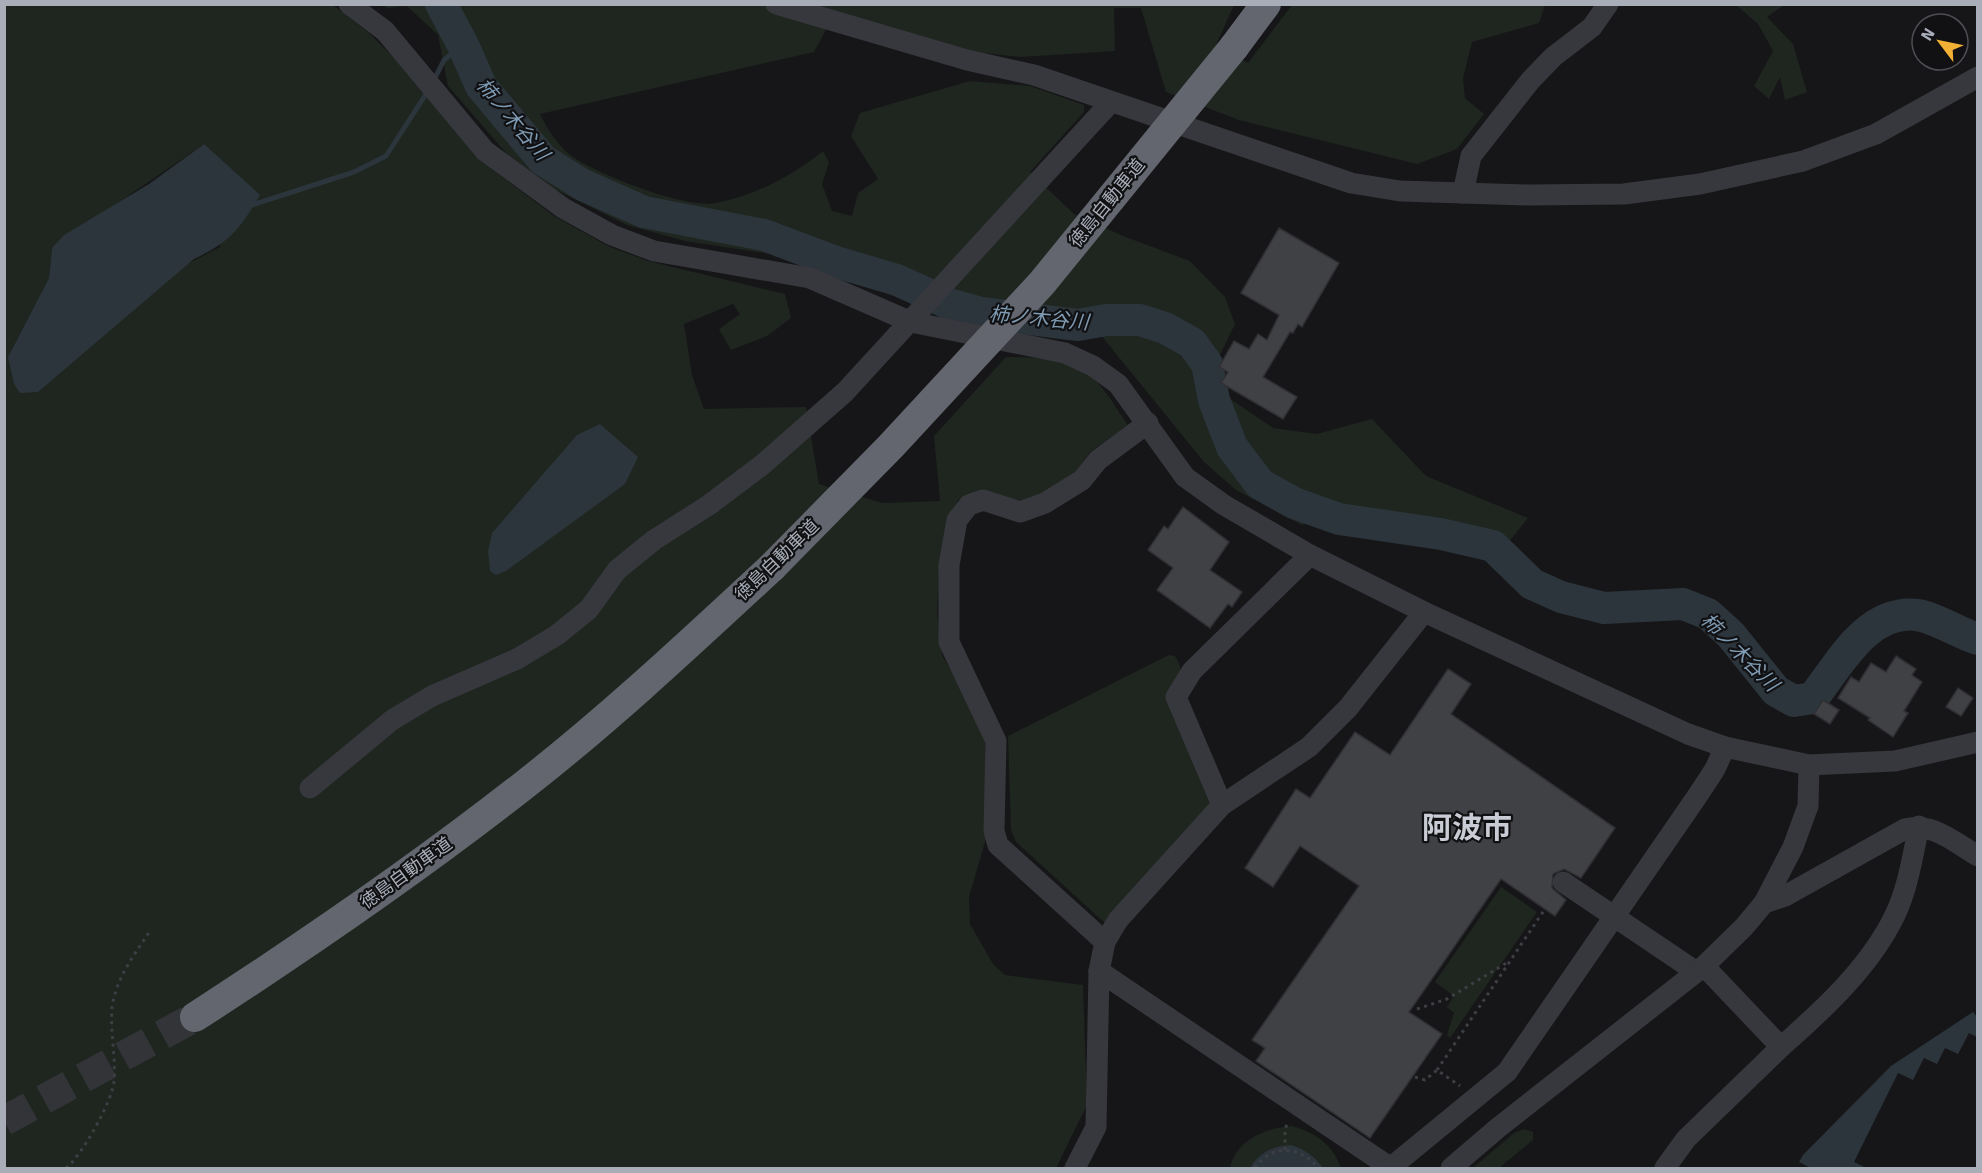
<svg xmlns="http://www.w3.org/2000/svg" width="1982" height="1173" viewBox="0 0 1982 1173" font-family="Signika,'Noto Sans JP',sans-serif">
<rect width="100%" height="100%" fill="#161618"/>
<!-- green -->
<g fill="#1e261f" fill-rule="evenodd">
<path d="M5,5H333L369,33L410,74L488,166L554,216L610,247L648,261L785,294L791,318L767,336L731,350L719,329L740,314L733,304L684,324L692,375L704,409L806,407L819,484L882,503L940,501L934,436L1006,357C1037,357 1074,359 1098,383C1109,395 1118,411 1128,425L1090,452L1077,470L1047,494L1020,501L986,493L958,500L940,562L937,611L942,655L969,701L985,738L987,835L969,897L970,924L993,964L1005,975L1083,985L1087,1105L1056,1168H5ZM204,144L220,247L8,357L49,278L52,248Z"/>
<path d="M383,5H1234L1216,45L1248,63L1292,5H1545L1539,23L1472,42L1463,79L1465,98L1484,114L1457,149L1417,164L1239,120L1166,92L1141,8H1114L1115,51L1020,57L956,50L835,13L814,52L540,114C548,130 558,146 573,157C600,175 685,209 716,203C756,195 792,176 823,151L829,162L822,184L832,211L852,216L858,193L878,179L851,136L860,113L970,81L1030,86L1084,105V112L1030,172L1074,214L1123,236L1190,261L1225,297L1235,324L1217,361L1215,376L1220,392L1273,428L1317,434L1372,419L1426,476L1528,518L1508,543L1347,512L1302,525L1236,490L1204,462L1082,312L983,306L874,264L777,255L685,241L627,225L554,189L507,154L448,86L438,35L407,6L388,8Z"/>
<path d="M1736,5H1784L1767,17L1793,44L1807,92L1785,100L1780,77L1769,99L1754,86L1773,51L1758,24Z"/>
<path d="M1169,655L1175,656L1179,663L1212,797L1209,806L1106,924L1016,842L1011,830L1008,736Z"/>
<path d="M1501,887L1537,912L1450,1038L1447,1035L1454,1013L1447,1007L1454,996L1435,982Z"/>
<path d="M1292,1126C1316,1133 1332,1144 1341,1168H1230C1236,1139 1266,1128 1292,1126Z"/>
<path d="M1524,1129L1533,1132V1140L1499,1168H1473L1514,1133Z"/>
</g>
<!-- water -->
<g fill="#2c353c">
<path d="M204,144L260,195C240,229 230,242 194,259L38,392L20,393L14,384L8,357L49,278L52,248L64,235L149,184Z"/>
<path d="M600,424L638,457L625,484L506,571L496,575L490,571L488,551L492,533L577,435Z"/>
<path d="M1973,1012L1977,1017V1037L1969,1033L1958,1054L1945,1048L1937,1064L1924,1058L1913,1080L1898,1073L1854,1162L1866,1168H1811L1799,1162L1803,1155L1891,1066Z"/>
<path d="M1291,1145C1306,1150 1314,1156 1323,1168H1250C1260,1152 1273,1146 1291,1145Z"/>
</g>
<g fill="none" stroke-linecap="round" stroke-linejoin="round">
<!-- stream -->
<g stroke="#2c353c" stroke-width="5">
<path d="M434,80L444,60L463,45"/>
<path d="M252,205L354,172L386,156L428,91"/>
</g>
<!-- river -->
<path stroke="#2c353c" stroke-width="32" d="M441,4L463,45L481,86L543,160L583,185L644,212L764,235L836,262L897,280L952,305L981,313L1078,325L1106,320H1140L1165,328L1192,343L1207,364L1214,400L1232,447L1260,484L1294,503L1339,519L1441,534L1493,546L1532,584L1561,597L1604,608L1683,604L1708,614L1731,635L1776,691L1794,701L1813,698C1839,665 1867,609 1917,615C1934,617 1959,633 1978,639"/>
</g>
<!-- building -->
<g fill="#404145" stroke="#303034" stroke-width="1.5">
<path d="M1279,228L1339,263L1302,327L1298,324L1293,333L1290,332L1263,377L1297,397L1283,419L1221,383L1228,372L1219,367L1234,341L1249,349L1258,334L1267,340L1279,315L1241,293Z"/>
<path d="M1183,507L1229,542L1210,570L1242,592L1232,607L1228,604L1210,628L1157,590L1173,568L1148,550L1164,526L1168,529Z"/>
<path d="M1896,656L1916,669L1912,675L1922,682L1904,711L1908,713L1893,737L1868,720L1870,718L1838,698L1851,677L1859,682L1871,663L1886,672Z"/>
<path d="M1448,669L1471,684L1451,714L1615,828L1581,878L1564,869L1553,874L1552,888L1566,900L1555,916L1501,879L1409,1012L1442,1034L1370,1138L1256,1061L1265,1048L1252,1040L1359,886L1300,846L1273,887L1245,868L1296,789L1310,798L1355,732L1390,755Z"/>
<path d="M1958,688L1973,698L1961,716L1946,707Z"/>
<path d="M1823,700L1839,710L1830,724L1814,714Z"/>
</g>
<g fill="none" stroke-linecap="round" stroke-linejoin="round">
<!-- highway-tunnel -->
<path stroke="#333438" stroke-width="30" stroke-dasharray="30 15" stroke-linecap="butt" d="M4,1121L195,1017"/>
<!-- path -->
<g stroke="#3d3f44" stroke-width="3" stroke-dasharray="3 4.5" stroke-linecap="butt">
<path d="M1417,1009L1447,999L1508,962"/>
<path d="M1437,1070L1553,897"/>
<path d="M1415,1077L1425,1080L1437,1070L1460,1086"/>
<path d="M1285,1150V1129L1288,1122"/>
<path d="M66,1168C81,1157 113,1100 114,1081C116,1057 110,1032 112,1008C116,978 134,955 150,931"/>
<path d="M1255,1168C1272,1144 1300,1145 1318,1168"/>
</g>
<!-- minor -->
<g stroke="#37383d" stroke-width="21">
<path d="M349,4L385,31L485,151L563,208L612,235L654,251L810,278L911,322L1065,353L1093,366L1118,384L1185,477L1224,505L1310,555L1424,612L1688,734L1725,747L1809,765L1895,761L1978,742"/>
<path d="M776,4L967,60L1034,75L1351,183L1400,191L1529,195L1624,194L1700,184L1803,161L1876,134L1978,77"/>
<path d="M1463,193L1471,156L1530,81L1553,57L1592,27L1608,4"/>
<path d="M310,788L392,720L432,696L517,659L557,635L589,609L617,570L654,540L709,505L762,465L845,392L1111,102"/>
<path d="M1222,805L1176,697L1192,671L1310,555"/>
<path d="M1563,882L1695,971"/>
<path d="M1764,903L1785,896L1905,829C1933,822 1954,842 1978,856"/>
<path d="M1105,942L998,845L994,831L996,741L949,642V565L957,520L969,505L983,500L1020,512L1045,503L1082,480L1098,460L1148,423"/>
<path d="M1099,971L1391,1168"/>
<path d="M1781,1047C1824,1009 1870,967 1895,915C1908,888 1913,854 1919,826"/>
<path d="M1075,1168L1096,1127L1099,971L1105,942L1118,920L1222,805L1309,747L1348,708L1424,612"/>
<path d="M1390,1168L1507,1072L1698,795L1715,769L1725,747"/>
<path d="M1451,1168L1499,1127L1704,966L1744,927L1764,903L1793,847L1808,806L1809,765"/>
<path d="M1665,1168L1686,1139L1781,1047L1704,966"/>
</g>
<!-- highway -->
<g stroke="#63666e" stroke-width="30">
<path d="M1234,47L1266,4"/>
<path d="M195,1017C308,944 417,869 523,786C610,718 691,642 772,567"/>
</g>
<!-- highway-bridge -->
<path stroke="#63666e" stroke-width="30" d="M772,567L891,446L1042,283L1234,47"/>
</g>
<g text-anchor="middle" stroke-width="4.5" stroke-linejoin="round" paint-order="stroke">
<!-- street labels -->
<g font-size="18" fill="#a8adb8" stroke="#111113">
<text transform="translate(1107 203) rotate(-51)" y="6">徳島自動車道</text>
<text transform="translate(777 560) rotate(-44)" y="6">徳島自動車道</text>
<text transform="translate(406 873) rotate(-36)" y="6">徳島自動車道</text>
</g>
<!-- water labels -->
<g font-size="20" font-style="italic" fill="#7f9bb3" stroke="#111113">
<text transform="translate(513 119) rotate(50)" y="7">柿ノ木谷川</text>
<text transform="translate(1039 318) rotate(5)" y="7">柿ノ木谷川</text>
<text transform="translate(1740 652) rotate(45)" y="7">柿ノ木谷川</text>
</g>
<!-- town labels -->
<g font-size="30" font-weight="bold" fill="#c9ccd4" stroke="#111113">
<text x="1467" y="838">阿波市</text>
</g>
</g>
<!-- border -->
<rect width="1982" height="1173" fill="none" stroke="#a8adb8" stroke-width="12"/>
<!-- north arrow -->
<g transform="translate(1940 42) rotate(302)"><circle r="28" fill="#111113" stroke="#4d4f55" stroke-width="1.5"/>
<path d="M0-4.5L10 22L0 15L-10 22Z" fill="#f2b134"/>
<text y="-9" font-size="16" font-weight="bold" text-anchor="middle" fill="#a8adb8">N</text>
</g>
</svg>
